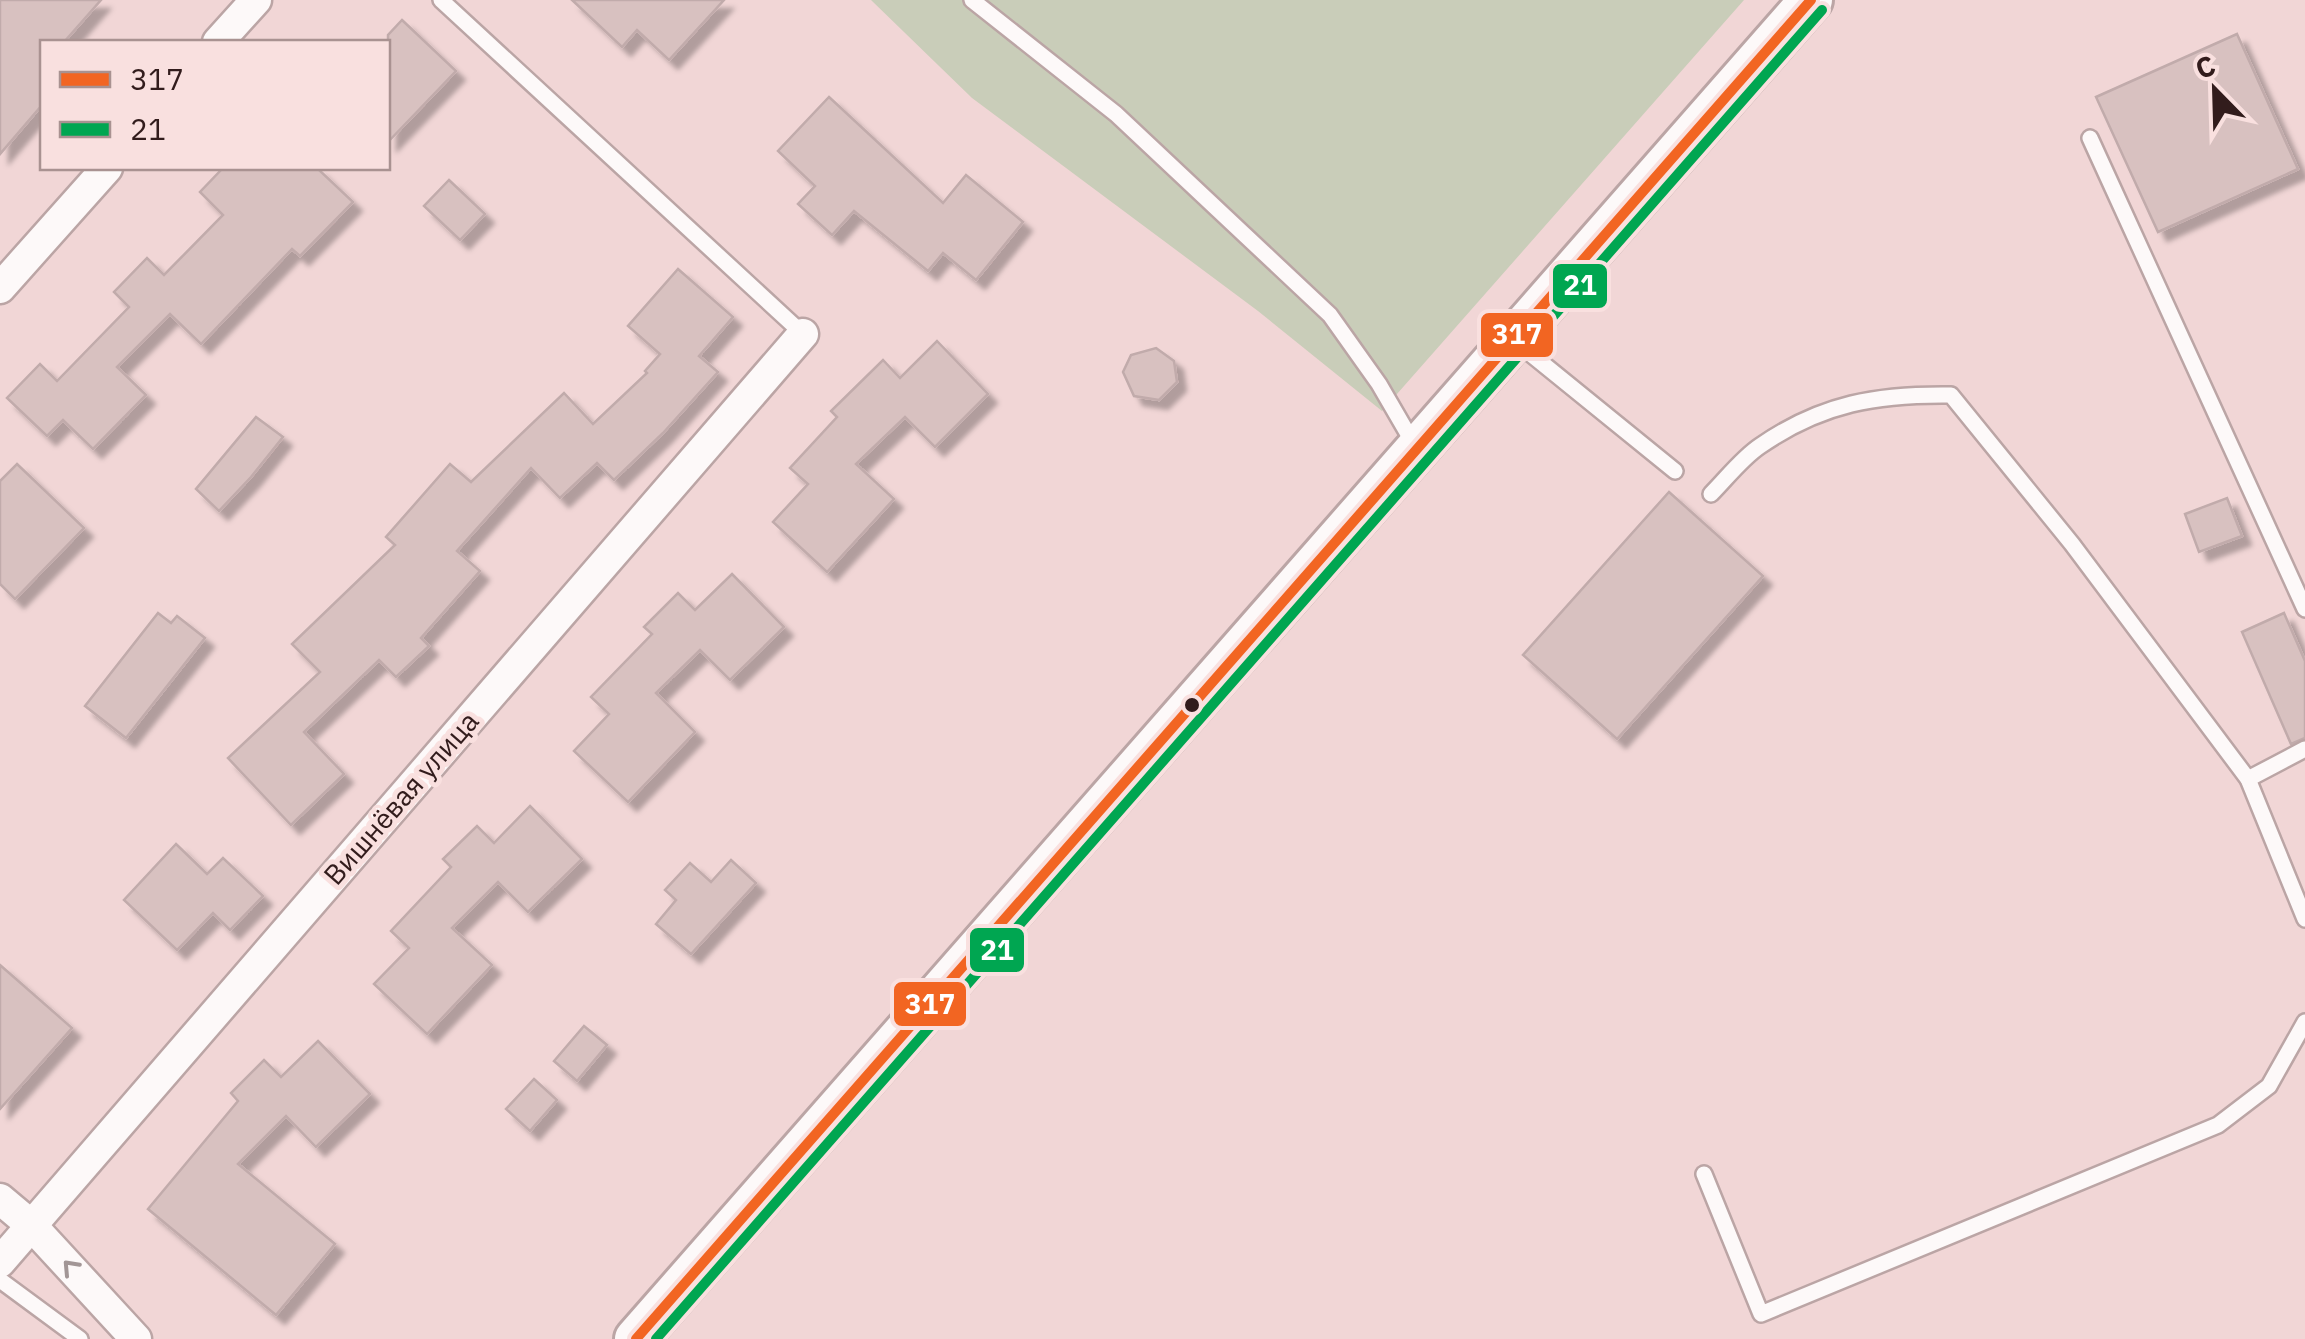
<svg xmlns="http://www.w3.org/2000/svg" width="2305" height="1339" viewBox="0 0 2305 1339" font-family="'IBM Plex Sans',sans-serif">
<defs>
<filter id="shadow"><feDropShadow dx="9" dy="9" stdDeviation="2.5" flood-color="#0004"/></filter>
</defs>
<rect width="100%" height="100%" fill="#f1d6d6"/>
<!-- green -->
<path fill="#c9cdb9" d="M871,0H1744L1382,411L1258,311L972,98Z"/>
<!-- building -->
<g fill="#d8c1c0" stroke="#c1abab" stroke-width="2.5" filter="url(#shadow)">
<path d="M0,0H101L64,42H42V105L0,154Z"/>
<path d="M572,0H724L669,60L637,30L622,47Z"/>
<path d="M402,20L456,71L388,142V35Z"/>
<path d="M2237,34L2298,169L2158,232L2096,97Z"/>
<path d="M829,97L943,203L966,175L1023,222L976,280L943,253L928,271L854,211L832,235L798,204L815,186L778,151Z"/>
<path d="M223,168H317L353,202L300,256L292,249L201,344L170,314L117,367L146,395L93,449L63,420L47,436L7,398L40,364L57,381L129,307L114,292L147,258L164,275L223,215L200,192Z"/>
<path d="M449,180L485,214L460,240L424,206Z"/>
<path d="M678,269L733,317L699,356L718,372L663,433L614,480L597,463L560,498L531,468L457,551L480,571L421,638L429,646L396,677L379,660L304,732L344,774L291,825L228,758L320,672L292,644L395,545L386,537L450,464L471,482L564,393L593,424L647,373L645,371L660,354L628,326Z"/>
<path d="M937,341L988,394L935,447L905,417L856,464L894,499L827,572L773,522L808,484L790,468L837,417L831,411L883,360L900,378Z"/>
<path d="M1156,348L1174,361L1177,382L1159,400L1134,396L1123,372L1131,355Z"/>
<path d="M256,417L283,437L251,477L219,511L196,489Z"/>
<path d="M17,464L84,528L15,599L0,584V481Z"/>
<path d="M1669,492L1763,576L1617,739L1523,655Z"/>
<path d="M2227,498L2242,536L2199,552L2185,514Z"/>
<path d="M732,574L784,627L730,680L700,650L656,693L695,732L628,802L574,751L609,714L591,697L652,634L644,627L678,593L695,610Z"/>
<path d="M158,613L171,623L177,616L205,638L126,738L85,706Z"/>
<path d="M2284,613L2305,661V738L2291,744L2242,632Z"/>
<path d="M530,806L582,859L528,912L498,882L452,928L492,965L427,1034L374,984L409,948L391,931L451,867L443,859L477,826L494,843Z"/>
<path d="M176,844L207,874L223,858L263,896L230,930L213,913L177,950L124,900Z"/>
<path d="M731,860L756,883L691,954L656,924L676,900L665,890L690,863L711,882Z"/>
<path d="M0,965L72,1028L0,1109Z"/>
<path d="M584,1026L607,1045L577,1081L554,1061Z"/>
<path d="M318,1041L370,1094L316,1147L286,1116L238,1164L335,1244L276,1315L148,1209L238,1101L231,1093L264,1060L281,1077Z"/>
<path d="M534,1079L557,1100L530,1131L506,1109Z"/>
</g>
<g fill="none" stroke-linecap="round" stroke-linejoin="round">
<!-- service casing -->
<g stroke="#bba5a5" stroke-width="20">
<g id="service">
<path d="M441,0L803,334"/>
<path d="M972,0L1116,114L1330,315L1379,384L1415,446"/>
<path d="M2090,138L2305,609"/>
<path d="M1516,342L1675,471"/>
<path d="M1711,494C1726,479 1742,458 1760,446C1822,403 1878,394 1951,395L2072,544L2248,779L2305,919"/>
<path d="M2248,779L2305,749"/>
<path d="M1704,1174L1761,1314L2218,1125L2269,1086L2305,1022"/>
<path d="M0,1280L80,1339"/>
</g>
</g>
<!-- minor casing -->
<g stroke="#bba5a5" stroke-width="35">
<g id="minor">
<path d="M218,42L256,0"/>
<path d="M0,288L107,168"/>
<path d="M0,1199L31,1225L136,1339"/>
<path d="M0,1262L803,334"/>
</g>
</g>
<!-- secondary casing -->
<g stroke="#bba5a5" stroke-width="48">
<path id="secondary" d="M636,1339L1811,0"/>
</g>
<!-- service -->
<use href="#service" stroke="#fdf9f9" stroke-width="15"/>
<!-- minor -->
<use href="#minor" stroke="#fdf9f9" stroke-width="30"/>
<!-- secondary -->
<use href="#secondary" stroke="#fdf9f9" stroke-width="42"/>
<!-- bus-1 casing -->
<g stroke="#f9e0df" stroke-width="18">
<path id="bus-1" d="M636,1339L1811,0"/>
</g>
<!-- bus-2 casing -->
<g stroke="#f9e0df" stroke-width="18">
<path id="bus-2" d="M656,1339L1822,10"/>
</g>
<!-- bus-1 -->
<use href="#bus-1" stroke="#f26522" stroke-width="10"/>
<!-- bus-2 -->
<use href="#bus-2" stroke="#00a651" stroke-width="10"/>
</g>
<!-- one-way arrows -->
<defs><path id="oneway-chevron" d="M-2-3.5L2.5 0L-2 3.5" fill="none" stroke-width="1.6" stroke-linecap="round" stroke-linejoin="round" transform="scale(2.5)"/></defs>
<use stroke="#a29696" href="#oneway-chevron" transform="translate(70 1267) rotate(-133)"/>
<!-- markers -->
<circle fill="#321c1c" stroke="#f9e0df" stroke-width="4" cx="1192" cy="705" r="9"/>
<g text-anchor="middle" stroke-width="10" stroke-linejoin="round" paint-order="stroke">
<!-- street labels -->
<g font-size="28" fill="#321c1c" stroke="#f9e0df">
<text transform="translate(401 798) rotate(-49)" y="10">Вишнёвая улица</text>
</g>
</g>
<g stroke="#f9e0df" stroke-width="4">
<rect x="1551" y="262" width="58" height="48" rx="10" fill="#00a651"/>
<rect x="1479" y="311" width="76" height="48" rx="10" fill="#f26522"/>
<rect x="968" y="926" width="58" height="48" rx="10" fill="#00a651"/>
<rect x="892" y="980" width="76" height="48" rx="10" fill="#f26522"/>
</g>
<g font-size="28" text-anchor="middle" font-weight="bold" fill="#fff">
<text x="1580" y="295">21</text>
<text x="1517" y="344">317</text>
<text x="997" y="960">21</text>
<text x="930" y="1014">317</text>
</g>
<!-- legend -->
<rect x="40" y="40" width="350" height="130" fill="#f9e0df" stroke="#a99291" stroke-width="2.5"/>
<rect x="60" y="72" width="50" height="15" fill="#f26522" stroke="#a99291" stroke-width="2.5"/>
<text x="130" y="90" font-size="30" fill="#321c1c">317</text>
<rect x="60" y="122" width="50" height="15" fill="#00a651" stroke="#a99291" stroke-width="2.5"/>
<text x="130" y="140" font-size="30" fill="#321c1c">21</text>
<!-- north arrow -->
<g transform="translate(2215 90) rotate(337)" stroke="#f9e0df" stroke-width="8" paint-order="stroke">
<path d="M0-8L18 38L0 25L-18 38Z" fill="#321c1c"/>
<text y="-15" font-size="28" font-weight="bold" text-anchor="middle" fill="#321c1c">С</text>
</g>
</svg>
